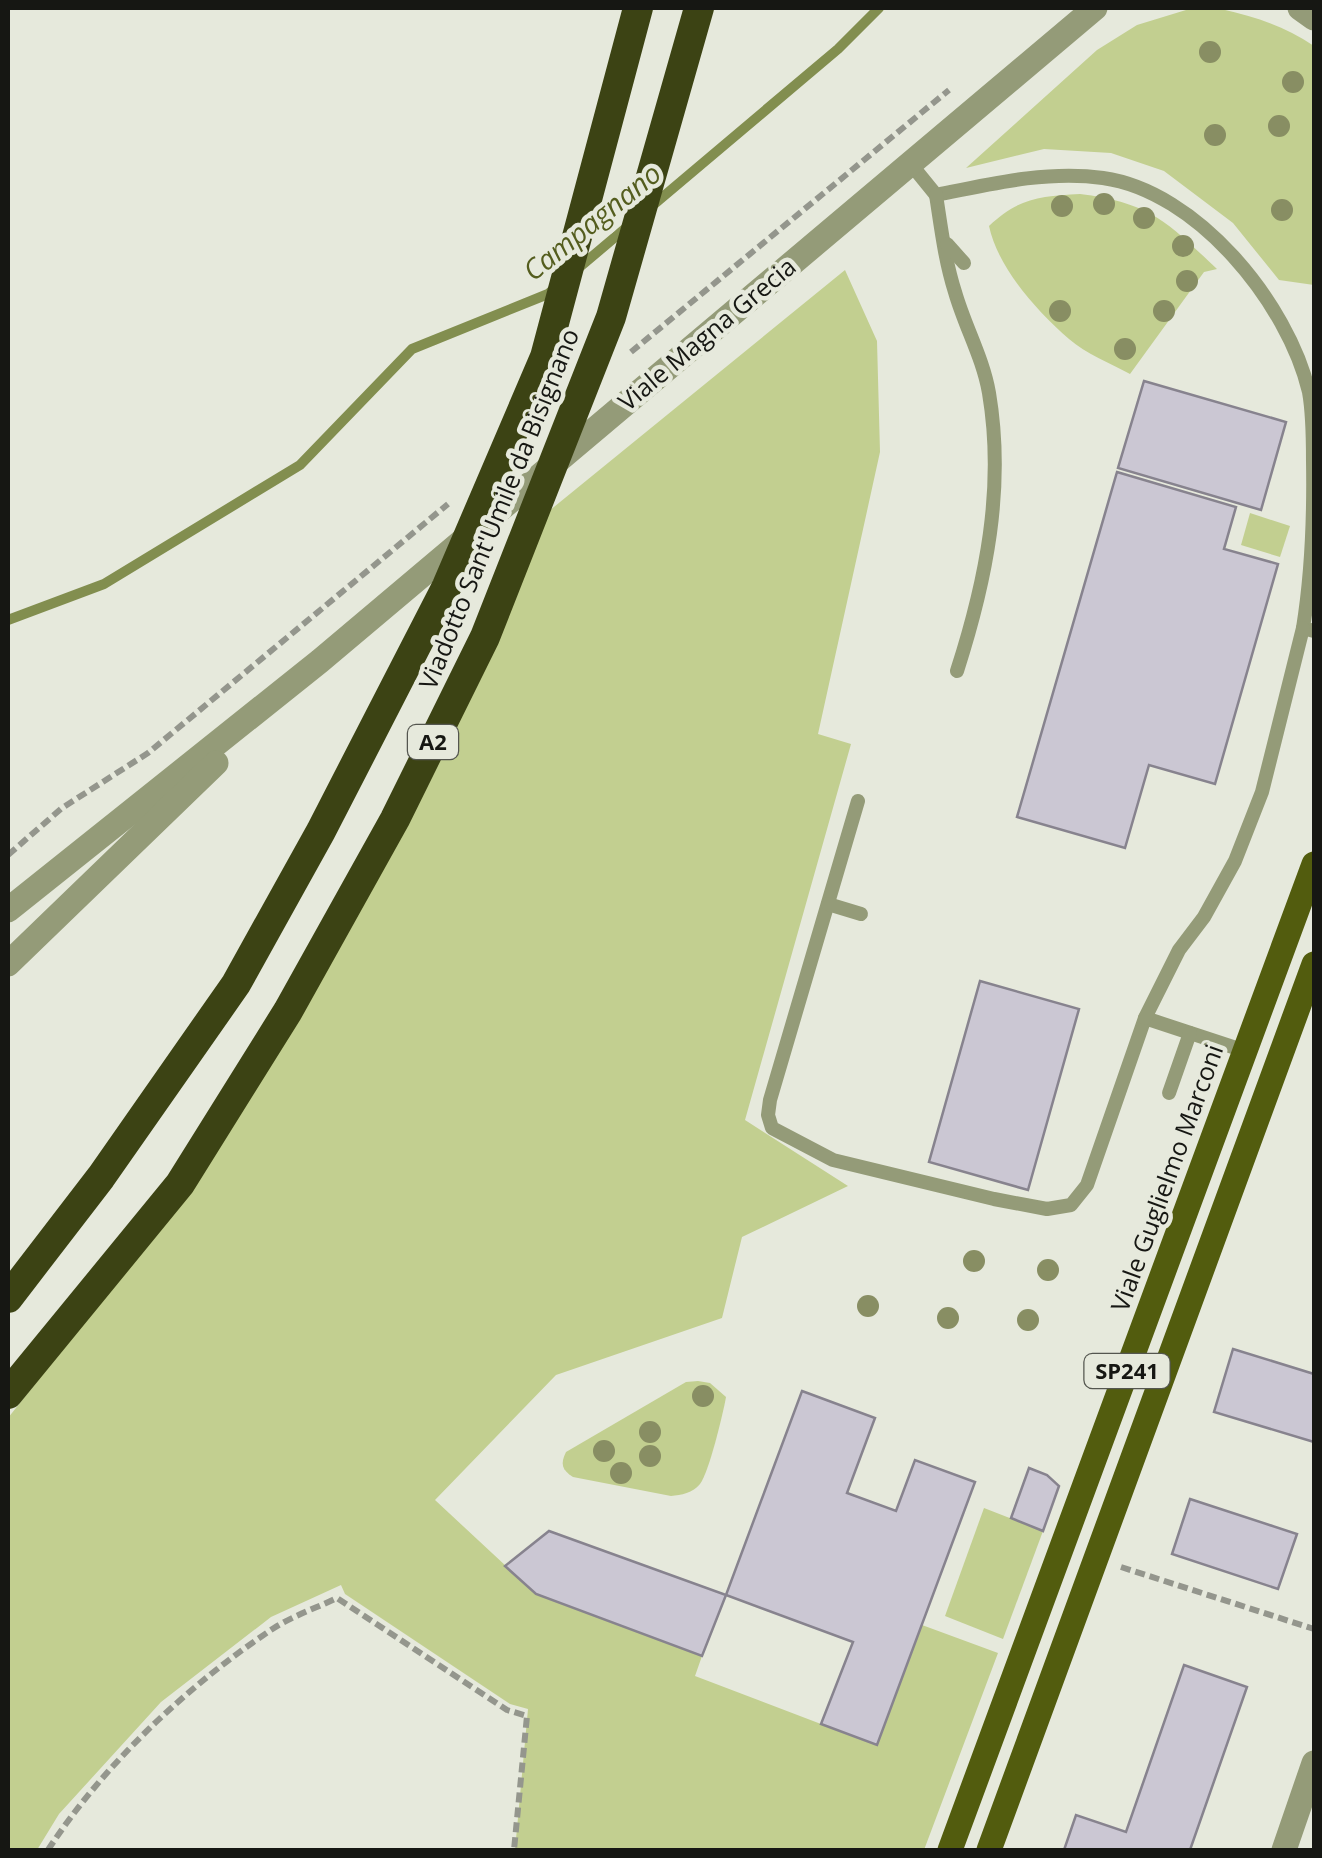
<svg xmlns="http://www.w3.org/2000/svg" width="1322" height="1858" viewBox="0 0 1322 1858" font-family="'Open Sans',sans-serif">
<rect width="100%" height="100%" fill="#e6e9dc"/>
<!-- green -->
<g fill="#c2cf90">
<path d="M1221,9C1256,17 1284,26 1314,46V285L1279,280L1233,223L1164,171L1111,153L1044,149L966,168L1097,50L1137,25L1186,10Z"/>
<path d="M1080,194C1151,203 1167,222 1217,269L1204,272L1130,374C1110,363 1086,354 1069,339C1036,310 998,268 989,226C1018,198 1041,196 1080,194Z"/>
<path d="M845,270L877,341L880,452L818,734L851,744L745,1120L848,1186L742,1237L722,1318L556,1375L435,1500L536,1594L702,1656L695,1676L876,1745L922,1625L998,1653L924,1850H515L528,1709L510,1704L345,1594L341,1585L271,1617L161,1702L59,1814L37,1850H8V1418L191,1187L549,511Z"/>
<path d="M1250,513L1290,526L1280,557L1241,545Z"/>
<path d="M698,1381L710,1383L726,1397C723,1414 709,1472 700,1484C693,1493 681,1495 671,1496L573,1477C562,1470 560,1464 566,1452L686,1382Z"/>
<path d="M984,1508L1043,1531L1003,1639L945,1616Z"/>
</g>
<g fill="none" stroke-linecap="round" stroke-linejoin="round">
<!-- stream -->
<g stroke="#828e4f" stroke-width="10">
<path d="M652,206L838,49L879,8"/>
<path d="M575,271L627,227"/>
<path d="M8,620L104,584L300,465L412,349L548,294L555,288"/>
</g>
</g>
<!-- building -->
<g fill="#cbc7d3" stroke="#87838e" stroke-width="2.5">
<path d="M1144,381L1286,422L1261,510L1118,468Z"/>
<path d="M1117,472L1236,507L1224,549L1278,564L1215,784L1149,765L1125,848L1017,817Z"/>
<path d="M980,981L1079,1009L1028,1190L929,1162Z"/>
<path d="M1233,1349L1314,1374V1442L1214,1412Z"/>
<path d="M802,1391L875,1418L847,1493L896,1511L915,1460L975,1482L877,1745L821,1724L853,1642L726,1595Z"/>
<path d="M1029,1468L1047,1475L1059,1486L1043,1531L1011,1518Z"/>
<path d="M1190,1499L1297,1534L1278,1589L1172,1554Z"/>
<path d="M549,1531L726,1595L702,1656L536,1594L505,1566Z"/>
<path d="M1184,1665L1247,1687L1190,1850H1064L1076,1815L1126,1832Z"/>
</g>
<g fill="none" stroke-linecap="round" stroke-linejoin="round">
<!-- path -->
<g stroke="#94968d" stroke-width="6" stroke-dasharray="10 5" stroke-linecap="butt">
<path d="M631,352L949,90"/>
<path d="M8,855L62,808L148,753L448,504"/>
<path d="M1121,1567L1314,1629"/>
<path d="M48,1850C103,1765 189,1684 274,1628C293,1616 316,1608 337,1598L507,1710L527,1716L514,1850"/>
</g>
<!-- service -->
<g stroke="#949b78" stroke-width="14">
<path d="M910,163L936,195C990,184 1048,170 1103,178C1197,191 1288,303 1309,392C1313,414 1313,439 1313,461C1314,518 1312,572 1303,628L1314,631"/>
<path d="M936,195C941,227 945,261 955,292C965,327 983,358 989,393C1005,488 986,581 957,671"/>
<path d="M947,244L964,263"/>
<path d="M858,801L770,1100L768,1115L772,1128L833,1160L994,1199L1047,1209L1071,1205L1087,1185L1145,1018L1245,1051"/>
<path d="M828,904L861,914"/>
<path d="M1145,1018L1179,950L1204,917L1235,861L1262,792L1303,628"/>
<path d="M1169,1093L1190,1033"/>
</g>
<!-- minor -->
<path stroke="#949b78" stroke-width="25" d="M1284,1850L1314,1763"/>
<!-- tertiary -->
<g stroke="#949b78" stroke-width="25">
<path d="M1300,8L1314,18"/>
<path d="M8,910L320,661L1095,8"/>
<path d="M8,964L216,763"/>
</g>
<!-- primary -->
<g stroke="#525c0e" stroke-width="25">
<path d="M950,1850L1314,864"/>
<path d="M989,1850L1314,964"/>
</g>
<!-- motorway -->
<g stroke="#3c4314" stroke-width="30">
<path d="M8,1298L101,1177L236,984L321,831L447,586L545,357L638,8"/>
<path d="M8,1394L180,1184L288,1011L395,819L485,637L611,317L699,8"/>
</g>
</g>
<!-- trees -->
<g fill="#888e63">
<circle cx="1210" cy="52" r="11"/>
<circle cx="1293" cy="82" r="11"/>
<circle cx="1279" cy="126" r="11"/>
<circle cx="1215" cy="135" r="11"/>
<circle cx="1104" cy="204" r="11"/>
<circle cx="1062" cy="206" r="11"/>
<circle cx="1282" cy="210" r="11"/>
<circle cx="1144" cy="218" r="11"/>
<circle cx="1183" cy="246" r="11"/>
<circle cx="1187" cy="281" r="11"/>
<circle cx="1060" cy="311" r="11"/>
<circle cx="1164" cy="311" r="11"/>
<circle cx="1125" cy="349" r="11"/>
<circle cx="974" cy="1261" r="11"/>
<circle cx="1048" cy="1270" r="11"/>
<circle cx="868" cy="1306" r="11"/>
<circle cx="948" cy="1318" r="11"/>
<circle cx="1028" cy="1320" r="11"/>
<circle cx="703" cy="1396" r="11"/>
<circle cx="650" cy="1432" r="11"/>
<circle cx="604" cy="1451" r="11"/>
<circle cx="650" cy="1456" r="11"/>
<circle cx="621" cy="1473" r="11"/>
</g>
<g text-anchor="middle" stroke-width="9" stroke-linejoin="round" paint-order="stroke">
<!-- shield labels -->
<g fill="#e6e9dc" stroke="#54564f" stroke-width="2.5">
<rect x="408" y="725" width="50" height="34" rx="8"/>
<rect x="1084.5" y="1354" width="85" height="34" rx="8"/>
</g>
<g font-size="22" font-weight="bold" fill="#161713">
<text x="433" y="750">A2</text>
<text x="1127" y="1379">SP241</text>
</g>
<!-- street labels -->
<g font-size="25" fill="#161713" stroke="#e6e9dc">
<text transform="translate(707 334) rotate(-40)" y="9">Viale Magna Grecia</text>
<text transform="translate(499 509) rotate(-68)" y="9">Viadotto Sant'Umile da Bisignano</text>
<text transform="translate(1167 1178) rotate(-70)" y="9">Viale Guglielmo Marconi</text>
</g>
<!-- water labels -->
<g font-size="28" font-style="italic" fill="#545d1e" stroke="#e6e9dc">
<text transform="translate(592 222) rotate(-39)" y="10">Campagnano</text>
</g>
</g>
<!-- border -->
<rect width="1322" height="1858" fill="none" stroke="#161713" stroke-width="20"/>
</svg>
